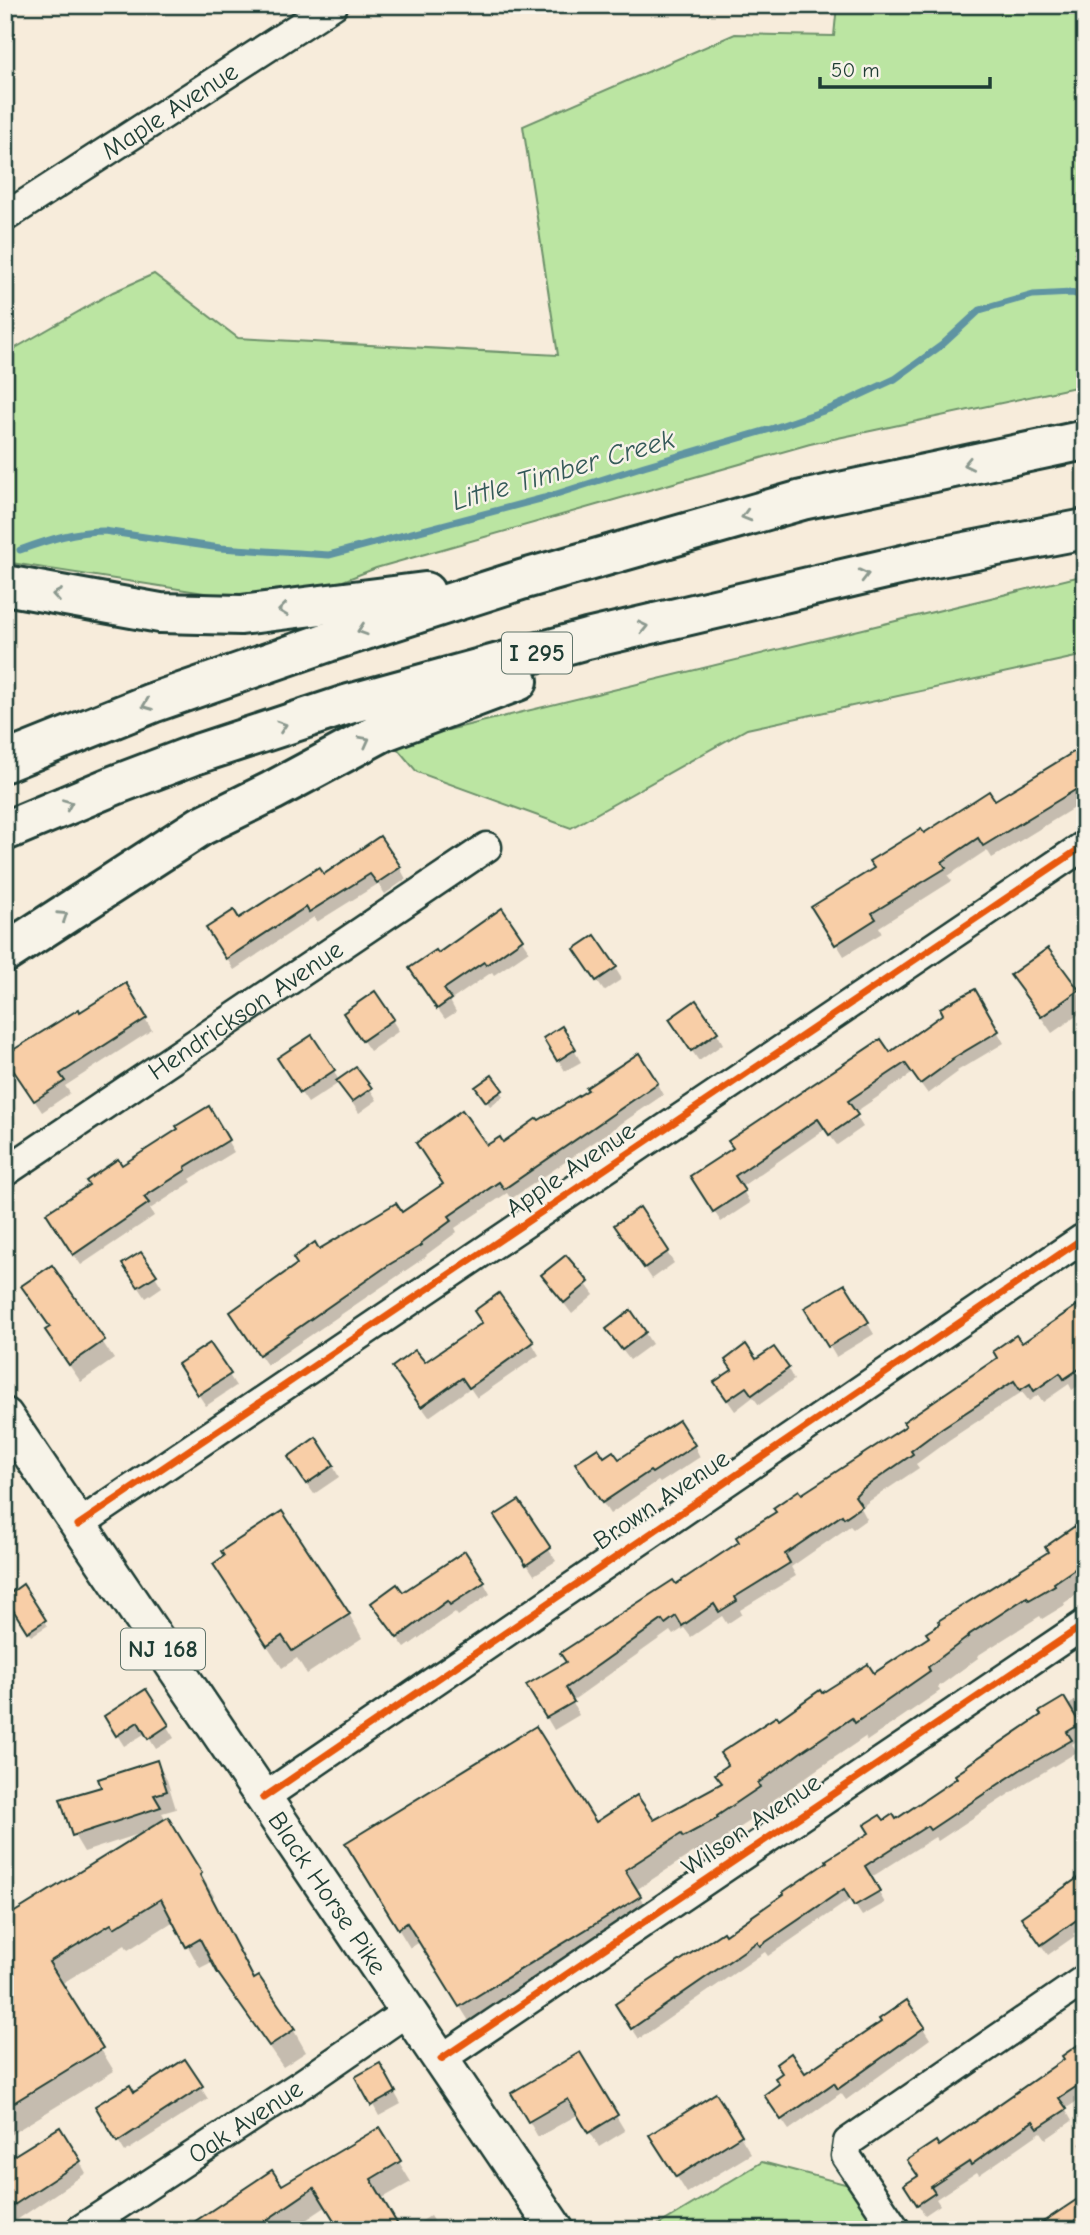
<svg xmlns="http://www.w3.org/2000/svg" width="1090" height="2235" viewBox="0 0 1090 2235" font-family="'Comic Neue',sans-serif">
<rect width="100%" height="100%" fill="#f7ecdb"/>
<filter id="ink" filterUnits="userSpaceOnUse"><feTurbulence type="fractalNoise" baseFrequency=".0143" numOctaves="2"/><feDisplacementMap in="SourceGraphic" scale="14" xChannelSelector="R" yChannelSelector="G"/><feConvolveMatrix kernelMatrix="1 2 1 2 8 2 1 2 1" color-interpolation-filters="sRGB"/></filter>
<g filter="url(#ink)">
<!-- green -->
<g fill="#bbe5a2" stroke="#6d916b" stroke-width="2">
<path d="M837,5H1085V385L810,444L376,568L282,605L5,562V354L113,292L154,274L238,338L558,355L523,126L735,34L834,36Z"/>
<path d="M1085,575V655L747,729L571,828L417,772L396,747L436,733Z"/>
<path d="M762,2162L849,2185L877,2230H650Z"/>
</g>
<!-- shadow -->
<g fill="#0003">
<path d="M1085,743V801L992,858L987,850L948,876L952,881L879,927L882,933L844,956L814,907L924,836L994,803L1075,753L1074,750Z"/>
<path d="M400,868L406,879L385,894L378,884L317,922L314,917L234,970L215,940L238,920L323,877Z"/>
<path d="M502,911L529,951L494,975L492,972L450,1001L456,1012L445,1019L417,980L437,955Z"/>
<path d="M583,961L615,968L622,979L604,991Z"/>
<path d="M1012,975L1077,991L1085,1004V1010L1052,1033Z"/>
<path d="M125,986L152,1030L65,1086L70,1093L42,1112L13,1068Z"/>
<path d="M974,991L1004,1043L957,1071L958,1072L928,1094L913,1073L854,1113L863,1127L837,1145L825,1129L741,1187L750,1203L721,1222L699,1188L890,1055Z"/>
<path d="M392,1020L399,1031L370,1051L352,1025Z"/>
<path d="M561,1028L581,1062L565,1071L545,1038Z"/>
<path d="M678,1031L717,1033L723,1044L699,1061Z"/>
<path d="M285,1070L334,1071L339,1081L370,1089L377,1100L359,1113L339,1083L308,1103Z"/>
<path d="M492,1077L504,1096L490,1106L480,1092Z"/>
<path d="M657,1084L663,1095L511,1199L507,1193L455,1228L457,1232L426,1255L427,1256L267,1365L238,1324L319,1251L401,1214L445,1185L487,1148L503,1144L539,1123Z"/>
<path d="M208,1108L234,1152L190,1179L192,1182L150,1209L154,1216L81,1265L54,1225L91,1185L122,1167Z"/>
<path d="M639,1210L674,1263L652,1279L623,1236Z"/>
<path d="M566,1257L594,1295L572,1314L543,1276Z"/>
<path d="M52,1267L114,1359L81,1382L57,1348L50,1328L24,1287Z"/>
<path d="M131,1276H155L162,1287L146,1298Z"/>
<path d="M845,1286L874,1334L836,1357L807,1309Z"/>
<path d="M1085,1308V1381L1072,1390L1069,1384L1043,1402L1038,1395L1029,1401L1022,1392L949,1440L916,1464L919,1468L868,1502L861,1508L867,1519L853,1529L850,1526L791,1567L796,1576L740,1610L742,1614L727,1624L722,1616L691,1637L684,1628L673,1635L670,1631L572,1701L579,1715L554,1730L528,1686L568,1663L741,1542L802,1497L908,1427L1021,1346Z"/>
<path d="M645,1333L652,1344L630,1360L615,1341Z"/>
<path d="M532,1343L539,1355L477,1398L470,1388L429,1417L401,1378L424,1365Z"/>
<path d="M756,1362L788,1369L794,1380L759,1405L753,1397L735,1411L723,1394L733,1371Z"/>
<path d="M229,1375L236,1386L206,1406L186,1376Z"/>
<path d="M694,1445L700,1457L660,1483L658,1481L610,1514L584,1475L603,1460L618,1462Z"/>
<path d="M333,1466L339,1477L314,1494L296,1469Z"/>
<path d="M518,1502L556,1561L534,1575L503,1528Z"/>
<path d="M1085,1524V1589L1064,1603L1065,1605L1042,1619L1040,1616L977,1656L978,1658L938,1687L940,1691L867,1741L865,1737L813,1772L768,1804L770,1808L727,1836L728,1838L696,1856L694,1852L636,1890L651,1916L472,2026L420,1942L410,1948L359,1864L595,1825L654,1822L723,1784L779,1721L821,1695L873,1676L1050,1552L1047,1547Z"/>
<path d="M484,1583L490,1594L458,1616L455,1612L405,1648L380,1615L403,1595Z"/>
<path d="M23,1587L47,1626L31,1636L7,1597Z"/>
<path d="M229,1588L349,1614L362,1638L307,1674L297,1658L282,1668Z"/>
<path d="M145,1691L174,1738L156,1749L146,1733L124,1746L112,1727Z"/>
<path d="M1085,1694V1736L1072,1744L1077,1752L1027,1782L938,1841L935,1837L870,1878L885,1903L862,1916L851,1899L768,1956L765,1952L639,2039L624,2016L725,1937L871,1834L883,1822L895,1821Z"/>
<path d="M156,1762L167,1780L176,1809L162,1813L214,1896L211,1898L254,1981L293,2029L306,2052L283,2067L233,1995L214,1961L200,1968L174,1921L128,1950L125,1945L61,1984L114,2071L5,2138V1920L142,1833L84,1852L74,1835L103,1788Z"/>
<path d="M1085,1876V1926L1073,1934L1075,1936L1048,1955L1030,1929Z"/>
<path d="M907,2003L930,2039L846,2100L841,2093L789,2130L773,2107L784,2074L804,2075L883,2023Z"/>
<path d="M1085,2042V2096L1065,2109L1072,2121L1046,2139L1041,2132L979,2175L977,2172L936,2199L940,2205L925,2215L913,2197L919,2177L939,2149L1066,2060Z"/>
<path d="M579,2054L625,2131L599,2147L579,2114L538,2137L513,2093Z"/>
<path d="M185,2062L208,2099L125,2152L97,2107L134,2095Z"/>
<path d="M380,2066L401,2104L379,2116L358,2077Z"/>
<path d="M716,2096L751,2154L687,2193L662,2153Z"/>
<path d="M379,2129L411,2182L381,2199L327,2206L291,2230H191L281,2187Z"/>
<path d="M1085,2140V2154L1079,2144Z"/>
<path d="M80,2162L86,2173L5,2228V2163Z"/>
<path d="M430,2216L439,2230H408Z"/>
</g>
<g fill="none" stroke-linecap="round" stroke-linejoin="round">
<!-- stream -->
<path stroke="#5f94a2" stroke-width="7" d="M20,550C48,540 74,531 104,531L220,548L329,555L544,498L644,466L774,428L832,408L895,379L942,345L980,310L1033,295L1072,293L1085,297"/>
</g>
<!-- building -->
<g fill="#f8cea7" stroke="#1f3d34" stroke-width="2">
<path d="M1085,745V784L983,846L978,838L942,862L946,868L872,913L876,919L835,945L811,907L874,868L869,861L921,829L924,833L989,791L995,800Z"/>
<path d="M380,836L401,867L377,883L370,874L309,912L306,907L226,959L206,928L234,910L239,918L319,867L324,874Z"/>
<path d="M502,908L523,939L486,965L484,962L444,989L451,999L437,1009L409,968L436,950L438,953Z"/>
<path d="M595,935L617,967L596,981L574,949Z"/>
<path d="M1048,948L1079,990L1041,1017L1010,975Z"/>
<path d="M126,983L147,1018L60,1074L65,1081L34,1101L5,1058V1055L79,1009L80,1012Z"/>
<path d="M975,989L999,1031L952,1059L953,1060L920,1084L905,1063L848,1101L858,1115L829,1135L818,1119L735,1176L745,1191L713,1212L690,1176L733,1148L728,1141L881,1039L890,1052L943,1014L940,1008Z"/>
<path d="M375,991L394,1019L362,1041L343,1013Z"/>
<path d="M696,1000L718,1032L691,1051L669,1019Z"/>
<path d="M562,1026L576,1049L557,1061L543,1038Z"/>
<path d="M312,1035L335,1070L300,1093L277,1058Z"/>
<path d="M639,1053L658,1083L504,1189L499,1182L449,1216L452,1220L421,1243L422,1245L387,1266L259,1355L230,1312L297,1264L293,1258L315,1242L319,1249L396,1203L402,1212L443,1184L416,1143L462,1110L487,1145L500,1137L503,1142L537,1118L539,1120L588,1090L586,1088Z"/>
<path d="M356,1067L372,1088L352,1102L336,1081Z"/>
<path d="M492,1075L503,1090L486,1102L475,1087Z"/>
<path d="M209,1106L229,1140L185,1167L186,1170L144,1197L149,1203L73,1255L46,1213L89,1185L86,1181L118,1159L122,1165L178,1129L176,1126Z"/>
<path d="M640,1207L669,1251L644,1268L614,1225Z"/>
<path d="M141,1252L157,1275L138,1287L122,1264Z"/>
<path d="M566,1255L589,1282L564,1303L541,1275Z"/>
<path d="M52,1265L105,1340L69,1365L45,1330L50,1327L21,1286Z"/>
<path d="M845,1284L869,1322L828,1347L804,1308Z"/>
<path d="M499,1293L534,1342L469,1388L462,1378L421,1407L392,1367L415,1350L425,1362L482,1323L474,1311Z"/>
<path d="M1085,1300V1365L1064,1379L1060,1373L1034,1391L1030,1384L1020,1390L1014,1381L942,1428L911,1451L913,1454L861,1490L855,1496L862,1506L844,1518L842,1515L785,1554L790,1563L735,1597L737,1601L719,1612L714,1604L682,1626L676,1616L665,1624L662,1620L566,1688L574,1702L546,1718L526,1685L566,1662L560,1653L673,1580L676,1584L739,1542L736,1537L776,1512L773,1508L799,1490L802,1494L906,1426L903,1422L997,1358L993,1351L1016,1335L1022,1343Z"/>
<path d="M631,1310L646,1332L622,1350L606,1329Z"/>
<path d="M210,1343L231,1374L198,1395L178,1364Z"/>
<path d="M746,1344L756,1359L774,1347L789,1368L752,1395L746,1387L727,1400L714,1382L732,1370L725,1360Z"/>
<path d="M679,1420L695,1445L652,1473L650,1471L602,1503L575,1463L598,1448L604,1457L613,1451L619,1459Z"/>
<path d="M316,1437L334,1465L306,1484L288,1457Z"/>
<path d="M519,1500L551,1548L526,1565L494,1516Z"/>
<path d="M282,1511L350,1614L292,1651L282,1636L267,1646L213,1564L224,1556L221,1551Z"/>
<path d="M1078,1524L1085,1534V1562L1054,1583L1055,1585L1029,1600L1027,1597L967,1636L968,1637L928,1667L930,1671L855,1723L852,1718L801,1752L758,1783L760,1787L717,1816L718,1818L683,1837L681,1834L625,1870L641,1896L459,2007L407,1923L398,1929L345,1843L536,1726L596,1822L637,1795L654,1820L722,1783L715,1774L728,1765L720,1753L777,1716L779,1719L820,1690L822,1693L868,1664L874,1673L929,1637L926,1633L940,1624L938,1621L1048,1552L1045,1547Z"/>
<path d="M465,1551L485,1582L450,1605L447,1601L397,1638L371,1603L397,1584L403,1592Z"/>
<path d="M23,1584L46,1620L27,1632L5,1597Z"/>
<path d="M146,1689L169,1725L148,1739L138,1722L116,1736L104,1716Z"/>
<path d="M1064,1697L1080,1724L1067,1732L1072,1740L1020,1770L930,1830L927,1826L865,1866L880,1891L854,1906L844,1889L760,1946L757,1942L631,2029L615,2004L723,1932L725,1935L784,1894L783,1892L827,1862L826,1860L869,1833L864,1825L880,1815L884,1820L893,1814L896,1819L957,1778L955,1775L967,1767L966,1766L1041,1715L1039,1712Z"/>
<path d="M157,1760L167,1791L154,1795L161,1807L72,1836L60,1799L101,1787L98,1779Z"/>
<path d="M168,1817L202,1873L200,1875L254,1979L259,1976L295,2029L269,2046L217,1972L200,1939L186,1947L161,1899L114,1928L111,1924L49,1962L103,2048L5,2108V1918Z"/>
<path d="M1085,1873V1914L1041,1945L1021,1917Z"/>
<path d="M907,2000L925,2027L838,2089L834,2083L781,2120L764,2095L779,2084L775,2078L782,2073L776,2064L791,2053L805,2073L881,2022L879,2019Z"/>
<path d="M1085,2040V2081L1059,2098L1067,2109L1038,2128L1033,2121L971,2165L969,2162L931,2187L935,2193L917,2205L904,2185L918,2176L907,2160L936,2141L939,2146L1064,2059L1062,2056Z"/>
<path d="M580,2052L618,2115L588,2133L568,2099L528,2122L511,2093Z"/>
<path d="M185,2059L203,2086L117,2142L95,2106L130,2085L134,2092Z"/>
<path d="M380,2063L396,2092L371,2106L355,2077Z"/>
<path d="M716,2093L742,2135L676,2177L649,2135Z"/>
<path d="M60,2127L81,2161L5,2211V2161Z"/>
<path d="M380,2127L401,2161L371,2179L401,2230H340L314,2188L252,2230H182L272,2170L282,2185Z"/>
<path d="M1085,2194V2230H1031Z"/>
</g>
<g fill="none" stroke-linecap="round" stroke-linejoin="round">
<!-- minor casing -->
<g stroke="#1f3d34" stroke-width="33">
<g id="minor">
<path id="s1" d="M5,217L333,5"/>
<path id="s2" d="M5,1172L487,847"/>
<path d="M78,1525L1085,845"/>
<path d="M263,1798L1082,1239L1085,1240"/>
<path d="M441,2059L1085,1624"/>
<path id="s3" d="M80,2230L305,2082L408,2011"/>
<path d="M896,2230L846,2156L848,2142L1085,1979"/>
</g>
</g>
<!-- major casing -->
<g stroke="#1f3d34" stroke-width="40">
<g id="major">
<path id="s4" d="M5,1416L556,2230"/>
</g>
</g>
<!-- highway casing -->
<g stroke="#1f3d34" stroke-width="44">
<g id="highway">
<path d="M5,585L160,613L241,615L425,592"/>
<path d="M5,762L152,703L328,642L521,580L802,500L1085,440"/>
<path d="M5,831L115,785L194,755L349,704L587,639L924,560L1085,529"/>
<path d="M5,953L201,826L272,791L382,732L518,681"/>
</g>
</g>
<!-- minor -->
<use href="#minor" stroke="#f7f3e8" stroke-width="28"/>
<!-- major -->
<use href="#major" stroke="#f7f3e8" stroke-width="35"/>
<!-- highway -->
<use href="#highway" stroke="#f7f3e8" stroke-width="38"/>
<!-- cycleway casing -->
<g stroke="#f7f3e8" stroke-width="11">
<g id="cycleway">
<path d="M78,1525L1085,845"/>
<path d="M263,1798L1082,1239L1085,1240"/>
<path d="M441,2059L1085,1624"/>
</g>
</g>
<!-- cycleway -->
<use href="#cycleway" stroke="#e8590c" stroke-width="7"/>
</g>
<!-- one-way arrows -->
<defs><path id="oneway-chevron" d="M-2-3.5L2.5 0L-2 3.5" fill="none" stroke-width="1.6" stroke-linecap="round" stroke-linejoin="round" transform="scale(1.75)"/></defs>
<g stroke="#8b988e">
<use href="#oneway-chevron" transform="translate(968 464) rotate(168)"/>
<use href="#oneway-chevron" transform="translate(746 516) rotate(164)"/>
<use href="#oneway-chevron" transform="translate(864 575) rotate(-14)"/>
<use href="#oneway-chevron" transform="translate(57 595) rotate(-170)"/>
<use href="#oneway-chevron" transform="translate(283 610) rotate(173)"/>
<use href="#oneway-chevron" transform="translate(643 627) rotate(-13)"/>
<use href="#oneway-chevron" transform="translate(362 630) rotate(162)"/>
<use href="#oneway-chevron" transform="translate(147 705) rotate(159)"/>
<use href="#oneway-chevron" transform="translate(282 726) rotate(-18)"/>
<use href="#oneway-chevron" transform="translate(365 741) rotate(-28)"/>
<use href="#oneway-chevron" transform="translate(68 804) rotate(-23)"/>
<use href="#oneway-chevron" transform="translate(63 916) rotate(-33)"/>
</g>
</g>
<g text-anchor="middle" stroke-width="5" stroke-linejoin="round" paint-order="stroke">
<!-- shield labels -->
<g fill="#f7f3e8" stroke="#60746a" stroke-width="2">
<rect x="502" y="632.5" width="70" height="41" rx="5"/>
<rect x="121" y="1628.5" width="84" height="41" rx="5"/>
</g>
<g font-size="24" font-weight="bold" fill="#1f3d34">
<text x="537" y="661">I 295</text>
<text x="163" y="1657">NJ 168</text>
</g>
<!-- street labels -->
<g font-size="26" fill="#1f3d34" stroke="#f7f3e8">
<text dy="9" stroke="none"><textPath href="#s1" startOffset="196">Maple Avenue</textPath></text>
<text dy="9" stroke="none"><textPath href="#s2" startOffset="290">Hendrickson Avenue</textPath></text>
<text transform="translate(570 1169) rotate(-34)" y="9">Apple Avenue</text>
<text transform="translate(661 1499) rotate(-34)" y="9">Brown Avenue</text>
<text transform="translate(751 1824) rotate(-34)" y="9">Wilson Avenue</text>
<text dy="9" stroke="none"><textPath href="#s4" startOffset="576">Black Horse Pike</textPath></text>
<text dy="9" stroke="none"><textPath href="#s3" startOffset="198">Oak Avenue</textPath></text>
</g>
<!-- water labels -->
<g font-size="28" font-style="italic" fill="#345a59" stroke="#f7f3e8">
<text transform="translate(563 469) rotate(-16)" y="10">Little Timber Creek</text>
</g>
</g>
<!-- margin -->
<rect width="1090" height="2235" fill="none" stroke="#f7f3e8" stroke-width="28"/>
<rect x="14" y="14" width="1062" height="2207" fill="none" stroke="#1f3d34" stroke-width="2.5" filter="url(#ink)"/>
<!-- scale -->
<path d="M820 77v10h170v-10" fill="none" stroke="#1f3d34" stroke-width="3.5"/>
<text x="831" y="77" font-size="21" fill="#1f3d34" stroke="#f7f3e8" stroke-width="5" paint-order="stroke">50 m</text>
</svg>
